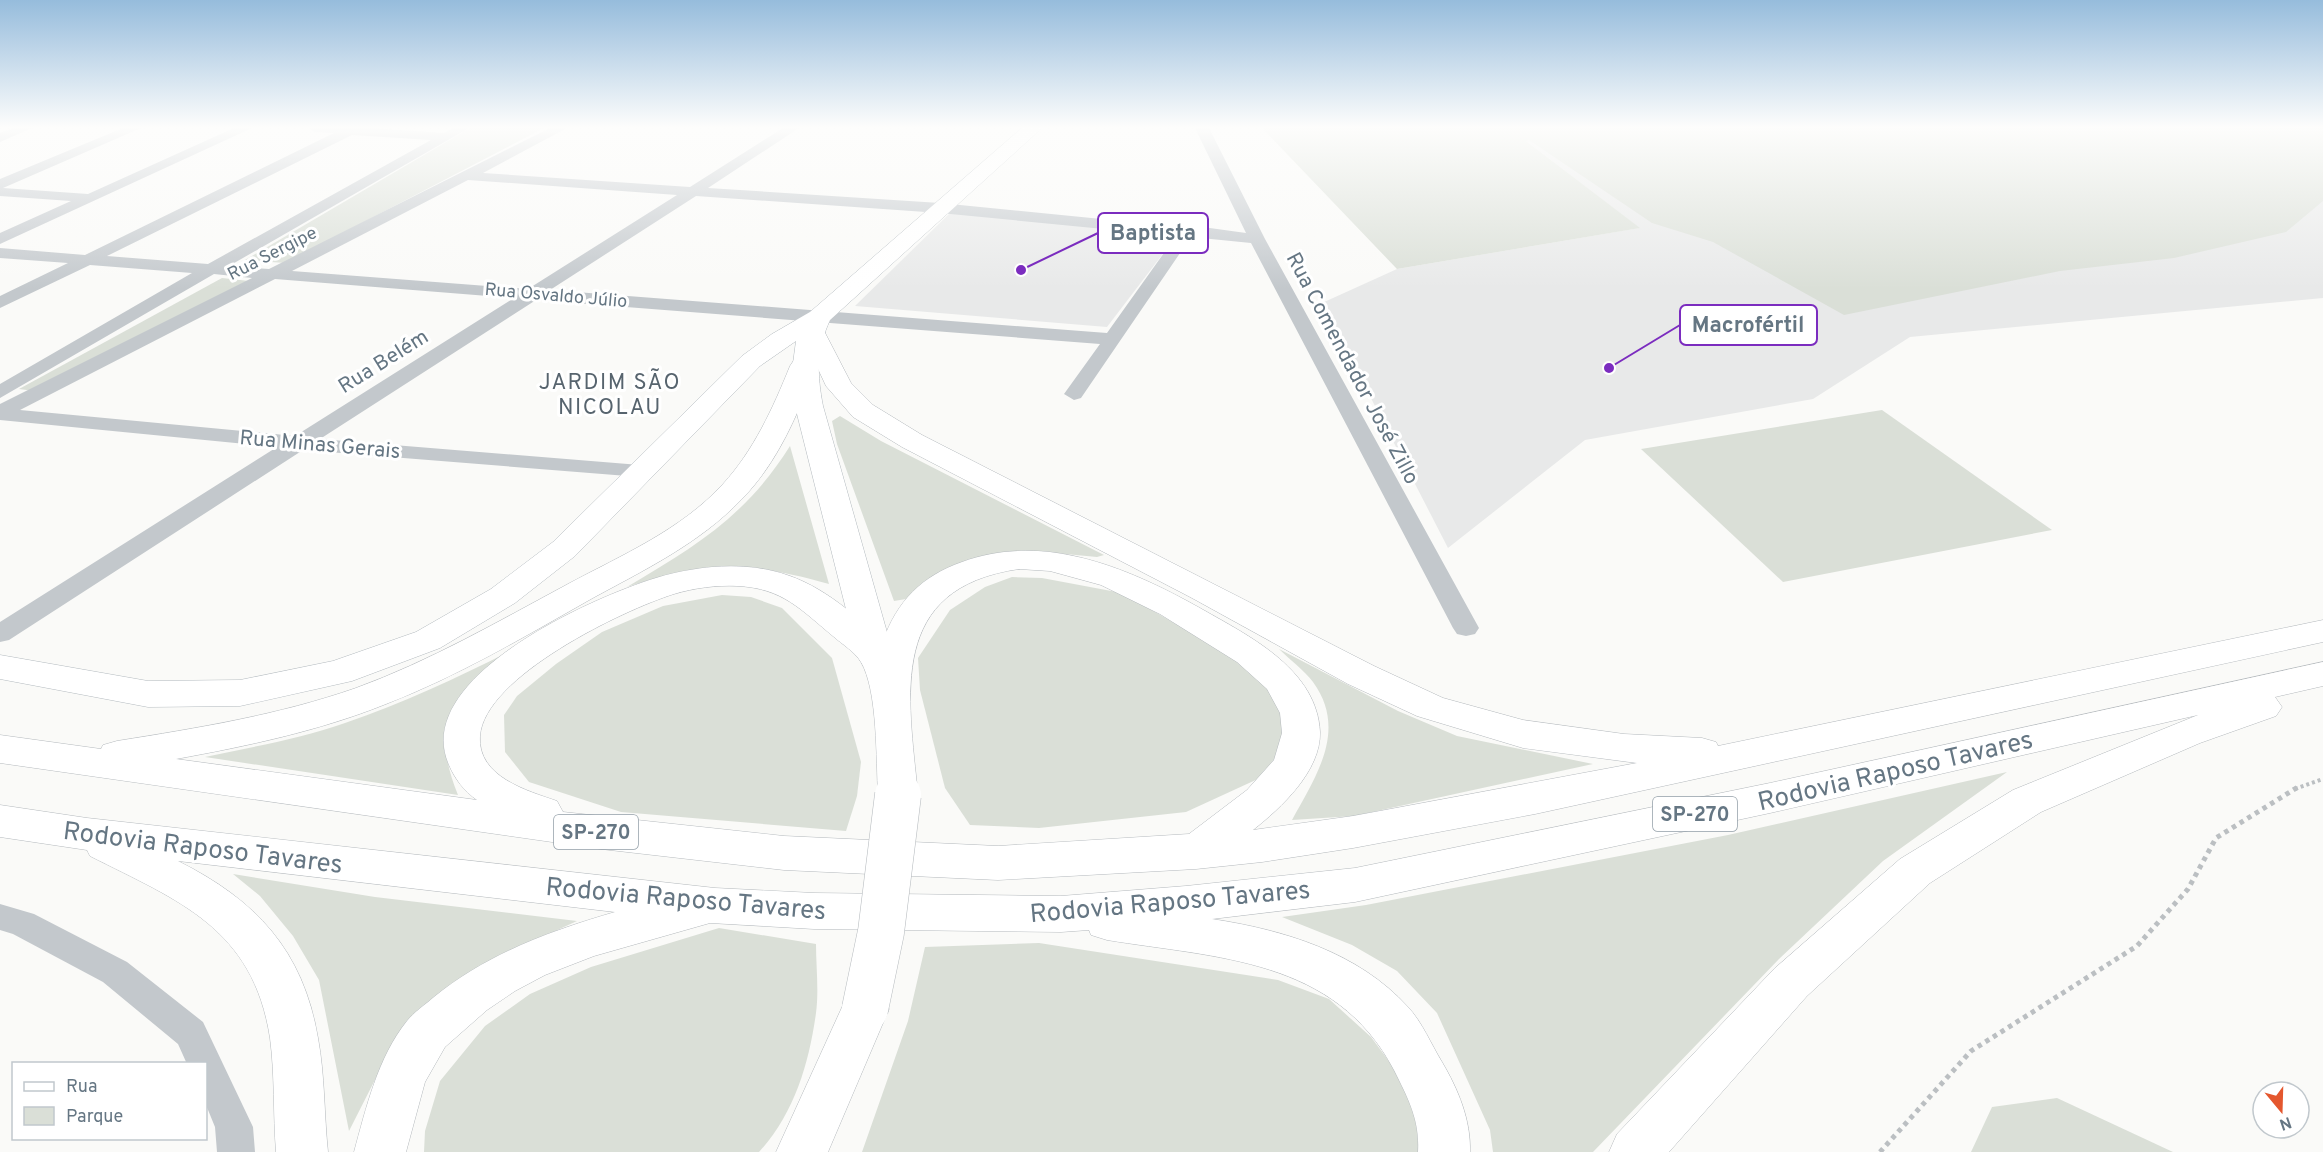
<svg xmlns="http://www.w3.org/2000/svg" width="2323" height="1152" viewBox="0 0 2323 1152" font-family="Overpass,sans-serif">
<rect width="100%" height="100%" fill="#fafaf8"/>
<!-- built -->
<g fill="#e8e9e9">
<path d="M1752,132L2323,168V298L1910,337L1813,399L1585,440L1448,548L1322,303L1397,269L1639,228L1525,140Z"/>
<path d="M950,213L1178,234L1107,327L855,306Z"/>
</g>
<!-- green -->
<g fill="#dadfd7">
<path d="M470,128H544L285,263L245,260Z"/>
<path d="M1262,128H2323V201L2286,232L2174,258L2060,271L1844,315L1713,242L1652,223L1529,140L1526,141L1640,228L1397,269Z"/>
<path d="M222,278L249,281L34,391L19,389Z"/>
<path d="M1882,410L2052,530L1783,582L1641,449Z"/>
<path d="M840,416L881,441L1104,555L1097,557L1055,553L1012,552L980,558L932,579L906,599L894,601L837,444L832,421Z"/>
<path d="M790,446L829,584C747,561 708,561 627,587C696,546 746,516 790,446Z"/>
<path d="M1012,577L1042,578L1122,593L1251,667L1274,692L1285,715L1281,750L1260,778L1186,812L1039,828L970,825L945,788L920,690L918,658L950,610L985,587Z"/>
<path d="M722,595L751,597L782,608L832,658L861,762L857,796L846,831L621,812L529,782L505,752L504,715L517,696L556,664L602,632L663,606Z"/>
<path d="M518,647C463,699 425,713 458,795L205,757C252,747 299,739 345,723C404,703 462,676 518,647Z"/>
<path d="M1279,649L1398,711L1457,736L1593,764L1354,816L1292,820C1316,776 1348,730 1313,682C1304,670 1289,659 1279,649Z"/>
<path d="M2007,772L1883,861L1779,959L1593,1152H1493L1490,1130L1437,1013L1397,971L1352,945L1282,917L1366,905L1728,835Z"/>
<path d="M233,874L375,897L577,921L481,965L382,1066L349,1131L319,980L293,936L260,896Z"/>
<path d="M719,928L816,944C816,966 819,991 816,1013C809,1064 794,1114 759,1152H424L425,1131L440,1081L485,1026L530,994L591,967Z"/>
<path d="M1039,943L1278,980L1329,999L1371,1037L1403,1080L1420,1125L1421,1152H862L908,1021L925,947Z"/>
<path d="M2057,1098L2173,1152H1971L1992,1107Z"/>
</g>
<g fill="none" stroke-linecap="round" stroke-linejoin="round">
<!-- secondary casing -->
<g stroke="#b3babf" stroke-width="1">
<path id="secondary" d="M1022,128H1042L830,320C816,350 817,375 823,406L894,657L889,665L876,669L863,665L858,657L795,406L792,371L796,341L760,366L575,556L515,603L440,648L352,681L240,706L148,707L0,679V655L148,681L240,680L333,661L416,632L491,589L553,542L742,356L772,334L810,312Z"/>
</g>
<!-- motorway casing -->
<g stroke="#b4b9bd" stroke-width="1">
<g id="motorway">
<path d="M812,323L821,325L851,383L873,405L922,435L1374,666L1443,698L1523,720L1624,734L1702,738L1716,742L1718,746L2323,620V642L1535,814L1353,848L1262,862L1196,869L998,880L784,870L601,849L0,763V735L101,749L103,745L117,741C198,728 279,715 356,688C430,661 499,621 568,584C622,555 681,530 723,484C754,450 773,408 790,366L794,360L803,358L812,360L816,366C798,414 778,462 742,499C699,544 644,570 591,599C524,637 458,676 386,704C319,731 247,746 176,759L477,800C464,791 455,779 449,765C410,678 593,597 656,578C693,567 735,562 773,571C817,581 851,611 883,641C897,601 922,576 962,562C1047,531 1133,570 1207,612C1253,638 1317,671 1320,732C1321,771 1281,808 1253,830L1353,816L1637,763L1523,748L1417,716L1348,684L1192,598L902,447L853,417L826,386L800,330L803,325ZM1019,569L1050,571L1101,585L1160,614L1237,662L1267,689L1280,713L1282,733L1274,760L1247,790L1189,834L998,846L784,836L563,812L557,801C528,791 477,777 480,736C484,677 623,610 674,594C694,588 716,585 737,586C783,588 801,610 834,637C842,644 855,652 861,662C878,691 876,760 878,795L884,806L898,810L912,806L918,795C908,694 887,588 1019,569Z"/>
<path d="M2323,662V686L2275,697L2282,707L2276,716L2200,743L2041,812L1930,883L1807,996L1669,1152H1609L1617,1134L1775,968L1900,859L2013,790L2198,715L1770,813L1355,902L1212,919C1284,930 1358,952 1408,1007C1422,1022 1431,1044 1442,1062C1458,1089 1471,1120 1470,1152H1418C1420,1120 1408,1098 1394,1070C1335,958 1217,958 1107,940L1091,935L1089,930L1061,932L814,929L710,923L594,956L545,975L515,991L487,1010L445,1047L425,1082L406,1152H354C366,1108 378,1057 407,1021C414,1012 425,1005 434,997C487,954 550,931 615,912L178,861C256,900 303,950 318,1038C325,1076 324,1114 328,1152H276C273,1114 275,1075 270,1038C253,928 179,901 90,856L87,850L0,837V805L87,818L715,888L814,893L1061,896L1186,886L1355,868L1770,783Z"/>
<path d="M865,988L882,994L889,1009L828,1152H776L848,994Z"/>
</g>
</g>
<!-- path-far1 -->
<path stroke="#bbbfc2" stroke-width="4" stroke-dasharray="3 3" stroke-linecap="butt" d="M2295,789L2323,779"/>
<!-- path -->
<path stroke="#bbbfc2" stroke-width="5" stroke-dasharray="4.5 4.5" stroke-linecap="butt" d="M1880,1152L1971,1051L2137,946L2188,889L2216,838L2298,787"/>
<!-- minor -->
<g fill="#c3c8cc" fill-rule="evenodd">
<path d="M14,128H32L0,142V133Z"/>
<path d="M123,128H141L3,188L88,194L234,128H252L0,244V233L71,201L0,196V179Z"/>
<path d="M308,128H372L444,133L453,128H469L229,266L269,269L550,128H567L483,173L690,187L783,128H799L708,188L940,203L1182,227L1188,225L1246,233L1195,128H1209L1265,239L1479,628L1475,634L1466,636L1457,634L1453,628L1251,243L1191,237L1081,398L1074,400L1064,394L1100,344L536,300L320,439L640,465L648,466L651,471L648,476L640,477L303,450L9,640L0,642V622L277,447L0,420V404L252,278L214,274L0,398V384L192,273L90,265L0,308V296L68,263L0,258V248L85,255L334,133L315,132ZM352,135L431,140L208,264L107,256ZM468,180L677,195L528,289L292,271ZM696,196L940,213L1176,236L1107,333L550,290ZM275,279L514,298L295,436L20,410Z"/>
<path d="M0,904L34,914L127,962L203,1022L253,1127L255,1152H217L215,1127L206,1105V1064H187L178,1044L103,982L13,934L0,930Z"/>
</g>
<!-- secondary -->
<use href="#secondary" fill="#fff" fill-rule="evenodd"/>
<!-- motorway -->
<use href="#motorway" fill="#fff" fill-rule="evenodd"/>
<!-- motorway-bridge casing -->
<g stroke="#b4b9bd" stroke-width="47" stroke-linecap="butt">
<path id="motorway-bridge" d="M865,1009L881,932L898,795"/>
</g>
<!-- motorway-bridge -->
<use href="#motorway-bridge" stroke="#fff" stroke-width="46"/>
</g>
<!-- sky -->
<linearGradient id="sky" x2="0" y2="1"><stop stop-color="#96bcdc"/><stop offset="0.44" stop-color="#fdfdfc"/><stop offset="1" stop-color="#fdfdfc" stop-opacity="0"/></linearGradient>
<rect width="2323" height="289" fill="url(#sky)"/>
<g text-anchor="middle" stroke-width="6" stroke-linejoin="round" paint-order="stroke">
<!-- far-street labels -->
<g font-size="18" fill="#657683" stroke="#fff">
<text transform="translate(272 253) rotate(-27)" y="6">Rua Sergipe</text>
<text transform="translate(556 295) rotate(5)" y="6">Rua Osvaldo Júlio</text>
</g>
<!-- shield labels -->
<g fill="#fff" stroke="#939fa8" stroke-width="1.5">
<rect x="1653" y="797" width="84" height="34" rx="4.5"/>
<rect x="554" y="815" width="84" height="34" rx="4.5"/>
</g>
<g font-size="20" font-weight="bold" fill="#657683">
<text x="1695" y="821">SP-270</text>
<text x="596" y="839">SP-270</text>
</g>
<!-- street labels -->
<g font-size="21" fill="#657683" stroke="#fff">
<text transform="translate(383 361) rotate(-32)" y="7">Rua Belém</text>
<text transform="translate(1353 368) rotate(62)" y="7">Rua Comendador José Zillo</text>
<text transform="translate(320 444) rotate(5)" y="7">Rua Minas Gerais</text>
</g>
<!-- neighbourhood labels -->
<g font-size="22" letter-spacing="1.5" fill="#57646e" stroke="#fff">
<text x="610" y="389">JARDIM SÃO<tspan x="610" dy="25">NICOLAU</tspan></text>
</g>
<!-- near-street labels -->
<g font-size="26" fill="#657683" stroke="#fff">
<text transform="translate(1895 770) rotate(-13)" y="9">Rodovia Raposo Tavares</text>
<text transform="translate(203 847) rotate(7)" y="9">Rodovia Raposo Tavares</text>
<text transform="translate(686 898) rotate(5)" y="9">Rodovia Raposo Tavares</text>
<text transform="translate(1170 901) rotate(-5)" y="9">Rodovia Raposo Tavares</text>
</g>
</g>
<!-- callouts -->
<path fill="none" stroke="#7b2cbf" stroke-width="2" d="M1021 270L1098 233M1609 368L1680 325"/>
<g fill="#7b2cbf" stroke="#fff" stroke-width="2">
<circle cx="1021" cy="270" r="6"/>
<circle cx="1609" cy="368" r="6"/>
</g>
<g fill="#fff" stroke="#7b2cbf" stroke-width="2">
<rect x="1098" y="213" width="110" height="40" rx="6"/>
<rect x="1680" y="305" width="137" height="40" rx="6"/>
</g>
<g font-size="22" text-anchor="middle" font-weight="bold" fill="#657683">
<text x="1153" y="240">Baptista</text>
<text x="1748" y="332">Macrofértil</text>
</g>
<!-- legend -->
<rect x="12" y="1062" width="195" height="78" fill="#ffffff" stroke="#c1c8cd" stroke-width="1.5"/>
<rect x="24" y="1082" width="30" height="9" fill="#ffffff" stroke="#c1c8cd" stroke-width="1.5"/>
<text x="66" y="1092" font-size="18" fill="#657683">Rua</text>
<rect x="24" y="1107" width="30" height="18" fill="#dadfd7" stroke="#c1c8cd" stroke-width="1.5"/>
<text x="66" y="1122" font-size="18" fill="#657683">Parque</text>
<!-- north arrow -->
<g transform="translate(2281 1110) rotate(161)"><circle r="28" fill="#ffffff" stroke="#c1c8cd" stroke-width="1.5"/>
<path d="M0-4.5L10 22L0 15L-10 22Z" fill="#e4572e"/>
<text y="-9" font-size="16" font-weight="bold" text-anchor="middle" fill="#657683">N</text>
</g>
</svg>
